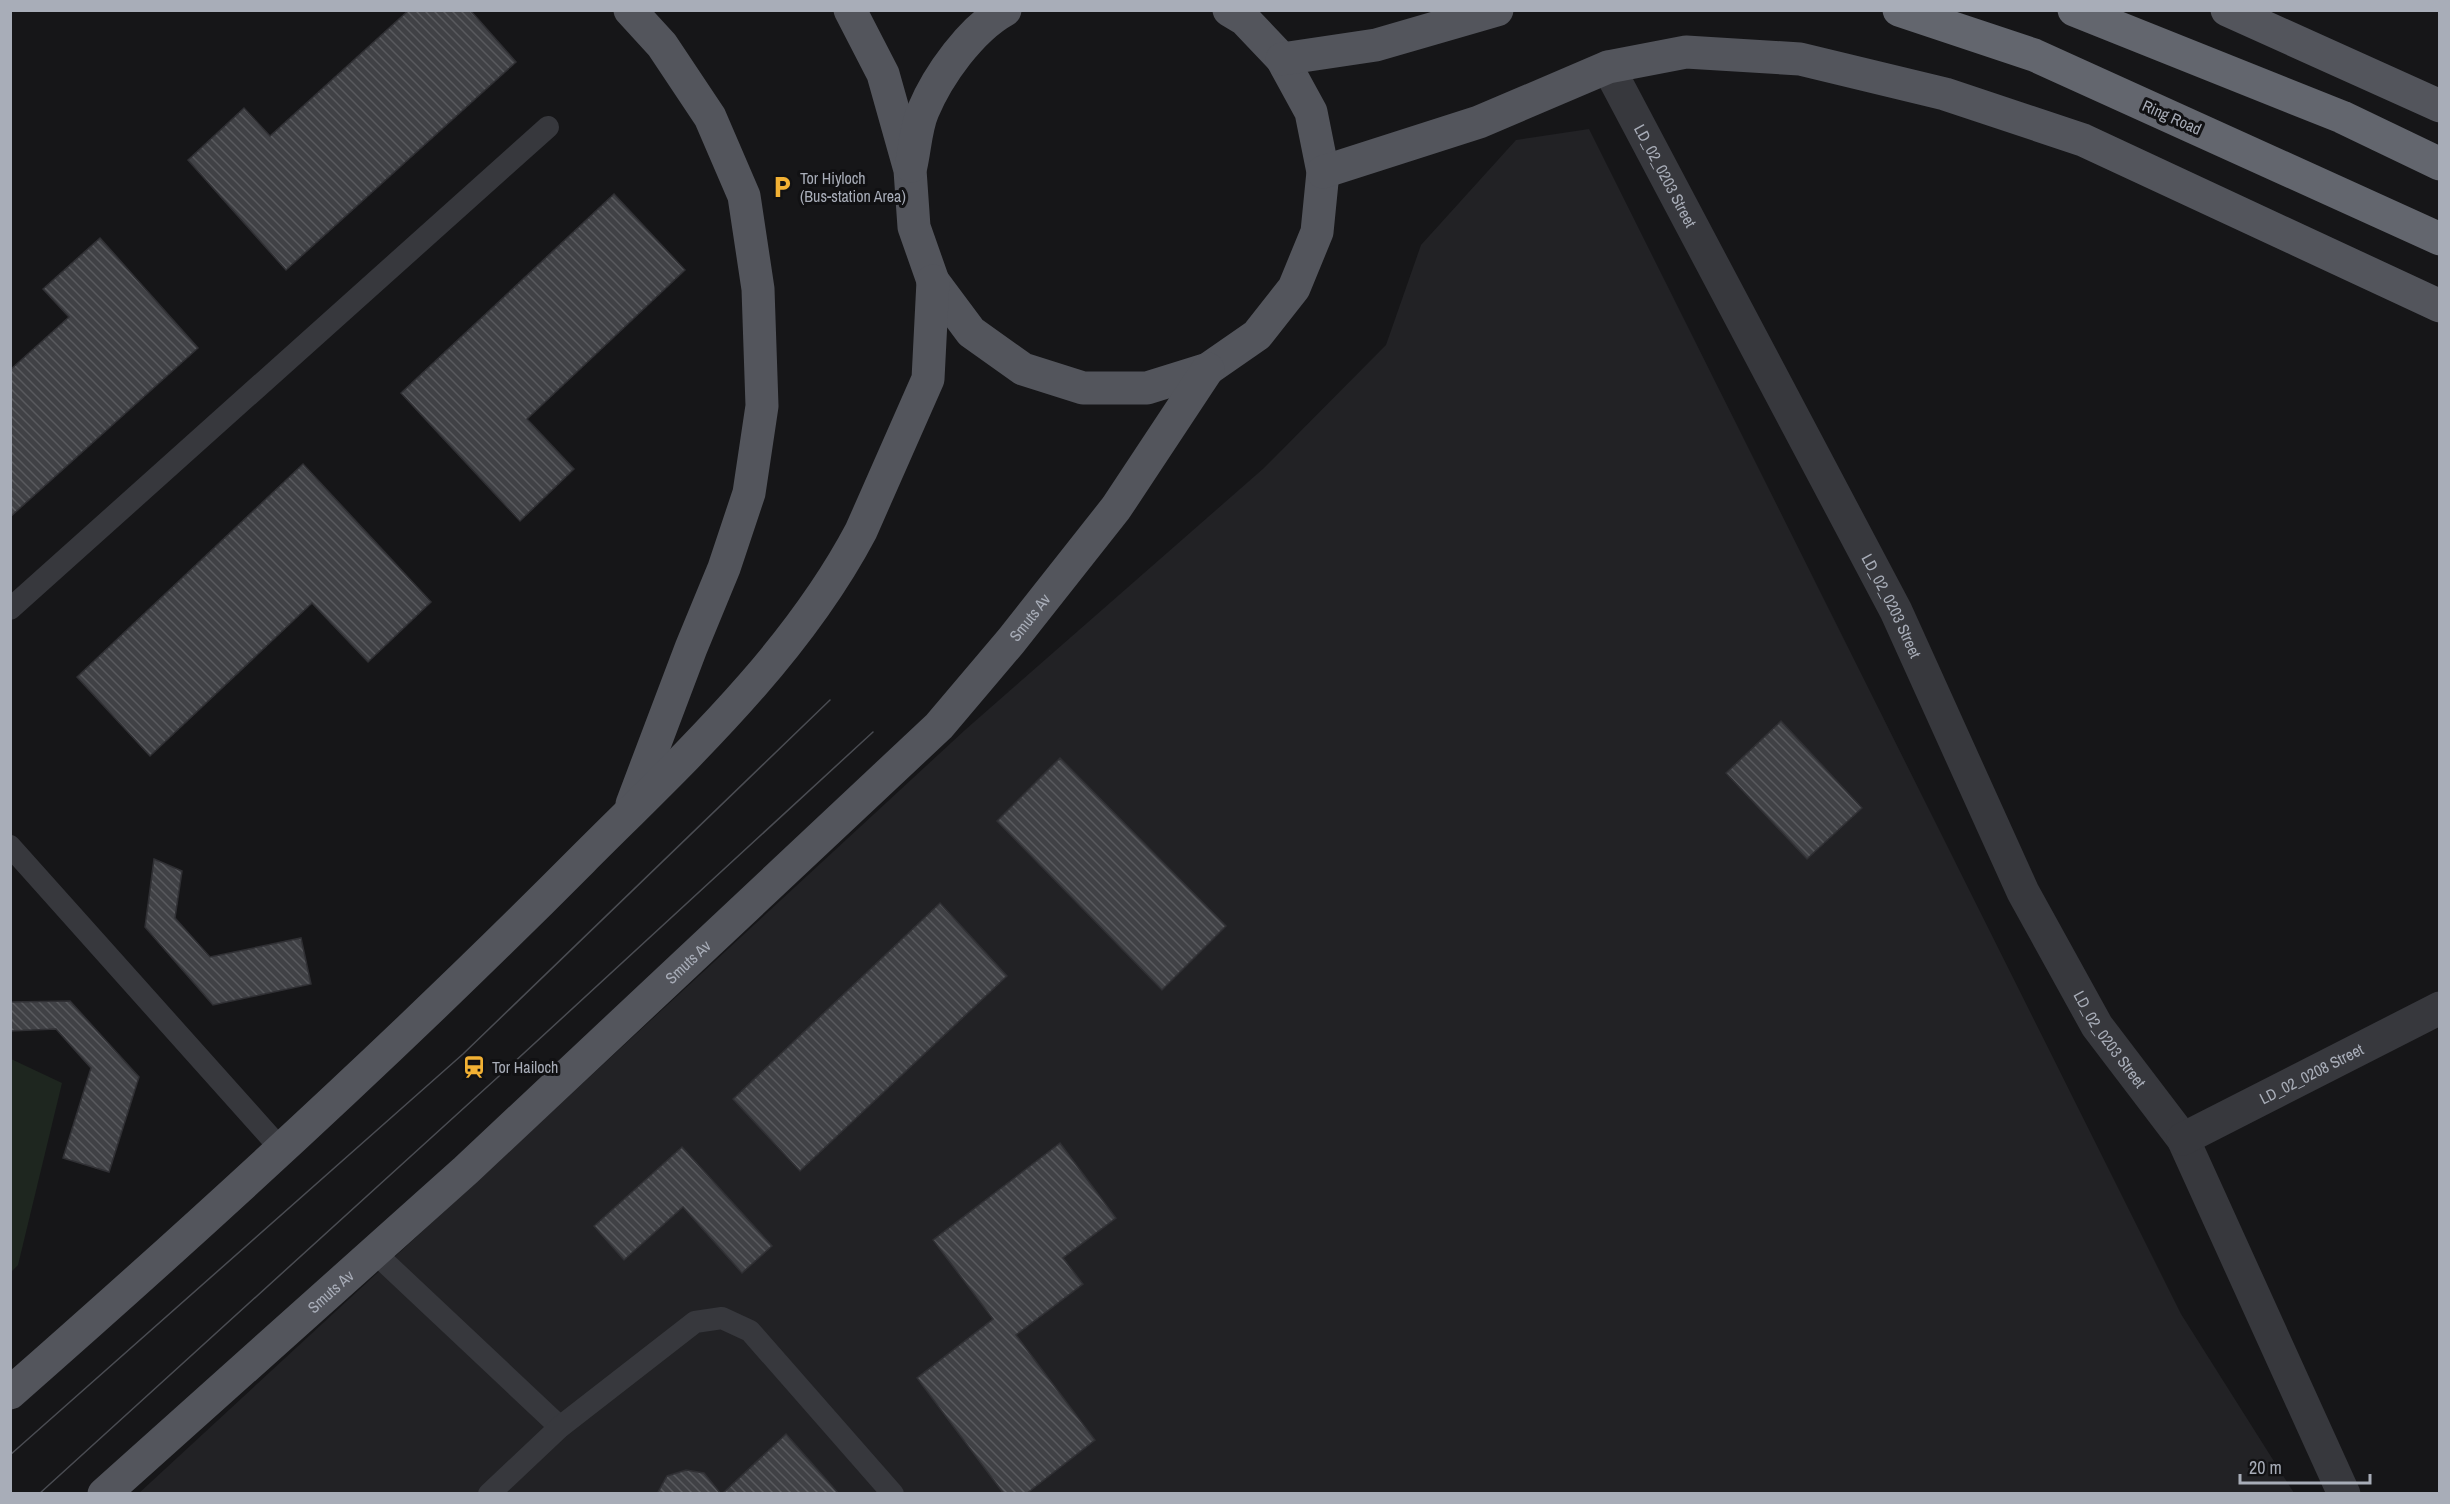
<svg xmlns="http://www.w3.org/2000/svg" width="2450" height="1504" viewBox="0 0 2450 1504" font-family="'Archivo Narrow',sans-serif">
<defs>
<pattern id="building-back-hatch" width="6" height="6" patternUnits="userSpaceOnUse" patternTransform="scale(1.5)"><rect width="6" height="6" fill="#404145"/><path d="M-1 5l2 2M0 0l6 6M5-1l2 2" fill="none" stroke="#595a5e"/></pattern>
</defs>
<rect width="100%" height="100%" fill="#161618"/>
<!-- built -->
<path fill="#222225" d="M1589,129L2181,1314L2294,1493L138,1494L965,730L1264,468L1386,345L1421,245L1516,140Z"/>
<!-- green -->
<path fill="#1e261f" d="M11,1059L62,1083L18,1265L11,1272Z"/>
<!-- building -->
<g fill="url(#building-back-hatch)" stroke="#303034" stroke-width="1.5">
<path d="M409,10H470L516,62L286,270L188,160L244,108L270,136Z"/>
<path d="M614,194L685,270L527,419L574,469L520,521L401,393Z"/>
<path d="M100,238L198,348L10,517V370L69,317L43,289Z"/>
<path d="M303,464L431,602L368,662L312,603L150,756L77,677Z"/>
<path d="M1781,721L1862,808L1807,859L1726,773Z"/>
<path d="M1060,758L1226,926L1162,990L997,821Z"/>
<path d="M154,859L182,871L175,918L210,957L301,938L311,984L213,1005L145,927Z"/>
<path d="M940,903L1007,976L800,1171L733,1099Z"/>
<path d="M70,1001L139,1077L109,1172L63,1158L91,1068L56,1029L10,1031V1002Z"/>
<path d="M1060,1143L1116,1218L1063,1258L1083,1284L1016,1335L1095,1440L1026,1494H1004L917,1378L993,1319L933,1240Z"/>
<path d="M682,1147L772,1246L742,1273L683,1207L624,1260L594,1226Z"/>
<path d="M786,1434L839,1494H722Z"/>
<path d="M686,1470L704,1473L721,1494H657L667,1476Z"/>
</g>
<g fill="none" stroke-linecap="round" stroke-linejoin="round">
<!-- lane -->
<g stroke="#37383d" stroke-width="22">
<path d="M10,609L548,127"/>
<path d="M10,846L281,1149"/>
<path d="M373,1251L560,1427"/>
<path d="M489,1494L560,1427L695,1322L722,1318L750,1331L893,1494"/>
</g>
<!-- street -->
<g stroke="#37383d" stroke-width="33">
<path id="s1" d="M1608,67L1896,611L2023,892L2097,1026L2183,1139L2344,1494"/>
<path id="s2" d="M2183,1139L2440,1008"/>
</g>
<!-- primary -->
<g stroke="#53555c" stroke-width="33">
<path d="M630,10L662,45L710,117L744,196L758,289L762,406L749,493L724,568L691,648L632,804"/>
<path d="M850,10L883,74L910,170L914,227L933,281L971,332L1023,369L1083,388H1147L1208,369L1257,335L1294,288L1317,232L1323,172L1311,112L1282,59L1244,19L1229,10"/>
<path d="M2227,10L2440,106"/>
<path d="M1282,59L1376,45L1497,10"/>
<path d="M911,166C915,148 916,127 923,111C938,75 971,29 1005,10"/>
<path d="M1323,172L1479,122L1608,67L1686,52L1800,59L1945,94L2083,140L2440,306"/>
<path d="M10,1393C206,1221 398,1045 582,860C682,760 794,658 861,531L928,379L933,281"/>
<path id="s3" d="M104,1494L466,1170L939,726L1011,641L1116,508L1208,369"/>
</g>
<!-- highway -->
<g stroke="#63666e" stroke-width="33">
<path d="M1899,10L2034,55L2440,239"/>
<path d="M2074,10L2342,117L2440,164"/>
</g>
<!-- tram -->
<g stroke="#4a4c52" stroke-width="1.5">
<path d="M10,1455L463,1054L830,700"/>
<path d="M39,1494L498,1077L873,732"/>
</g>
</g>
<!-- icons -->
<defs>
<g id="parking-bare" transform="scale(1.8)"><path d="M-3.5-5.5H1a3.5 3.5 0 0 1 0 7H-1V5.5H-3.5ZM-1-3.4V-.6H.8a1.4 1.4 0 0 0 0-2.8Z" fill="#f2b134" stroke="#111113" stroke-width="2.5" paint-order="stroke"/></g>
<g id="station-bare" transform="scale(1.8)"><path d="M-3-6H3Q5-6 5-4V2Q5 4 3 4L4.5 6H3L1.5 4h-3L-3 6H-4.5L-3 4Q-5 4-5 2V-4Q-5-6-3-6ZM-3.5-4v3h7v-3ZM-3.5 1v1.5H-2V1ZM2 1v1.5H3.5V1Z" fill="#f2b134" stroke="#111113" stroke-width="2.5" paint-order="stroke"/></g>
</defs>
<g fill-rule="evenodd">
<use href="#parking-bare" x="782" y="187"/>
<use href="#station-bare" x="474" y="1067"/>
</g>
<g text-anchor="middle" stroke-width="6" stroke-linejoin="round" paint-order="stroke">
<!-- street labels -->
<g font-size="16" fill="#a8adb8" stroke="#111113">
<text transform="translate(2172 117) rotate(24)" y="6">Ring Road</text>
<text dy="6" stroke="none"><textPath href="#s1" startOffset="123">LD_02_0203 Street</textPath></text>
<text dy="6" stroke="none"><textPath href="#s1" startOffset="609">LD_02_0203 Street</textPath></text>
<text dy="6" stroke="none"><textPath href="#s3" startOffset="1276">Smuts Av</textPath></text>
<text dy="6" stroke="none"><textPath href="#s3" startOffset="790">Smuts Av</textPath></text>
<text dy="6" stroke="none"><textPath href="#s1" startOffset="1095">LD_02_0203 Street</textPath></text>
<text dy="6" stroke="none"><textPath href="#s2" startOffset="144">LD_02_0208 Street</textPath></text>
<text dy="6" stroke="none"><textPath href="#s3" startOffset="304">Smuts Av</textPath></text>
</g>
<!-- poi labels -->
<g font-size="16" fill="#a8adb8" stroke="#111113" text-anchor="start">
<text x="800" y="184">Tor Hiyloch<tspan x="800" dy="18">(Bus-station Area)</tspan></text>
<text x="492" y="1073">Tor Hailoch</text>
</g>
</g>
<!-- border -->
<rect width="2450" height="1504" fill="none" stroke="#a8adb8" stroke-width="24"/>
<!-- scale -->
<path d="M2240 1474v9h130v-9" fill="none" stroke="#a8adb8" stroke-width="3"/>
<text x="2249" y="1474" font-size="18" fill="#a8adb8" stroke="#111113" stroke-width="4.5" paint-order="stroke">20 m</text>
</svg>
